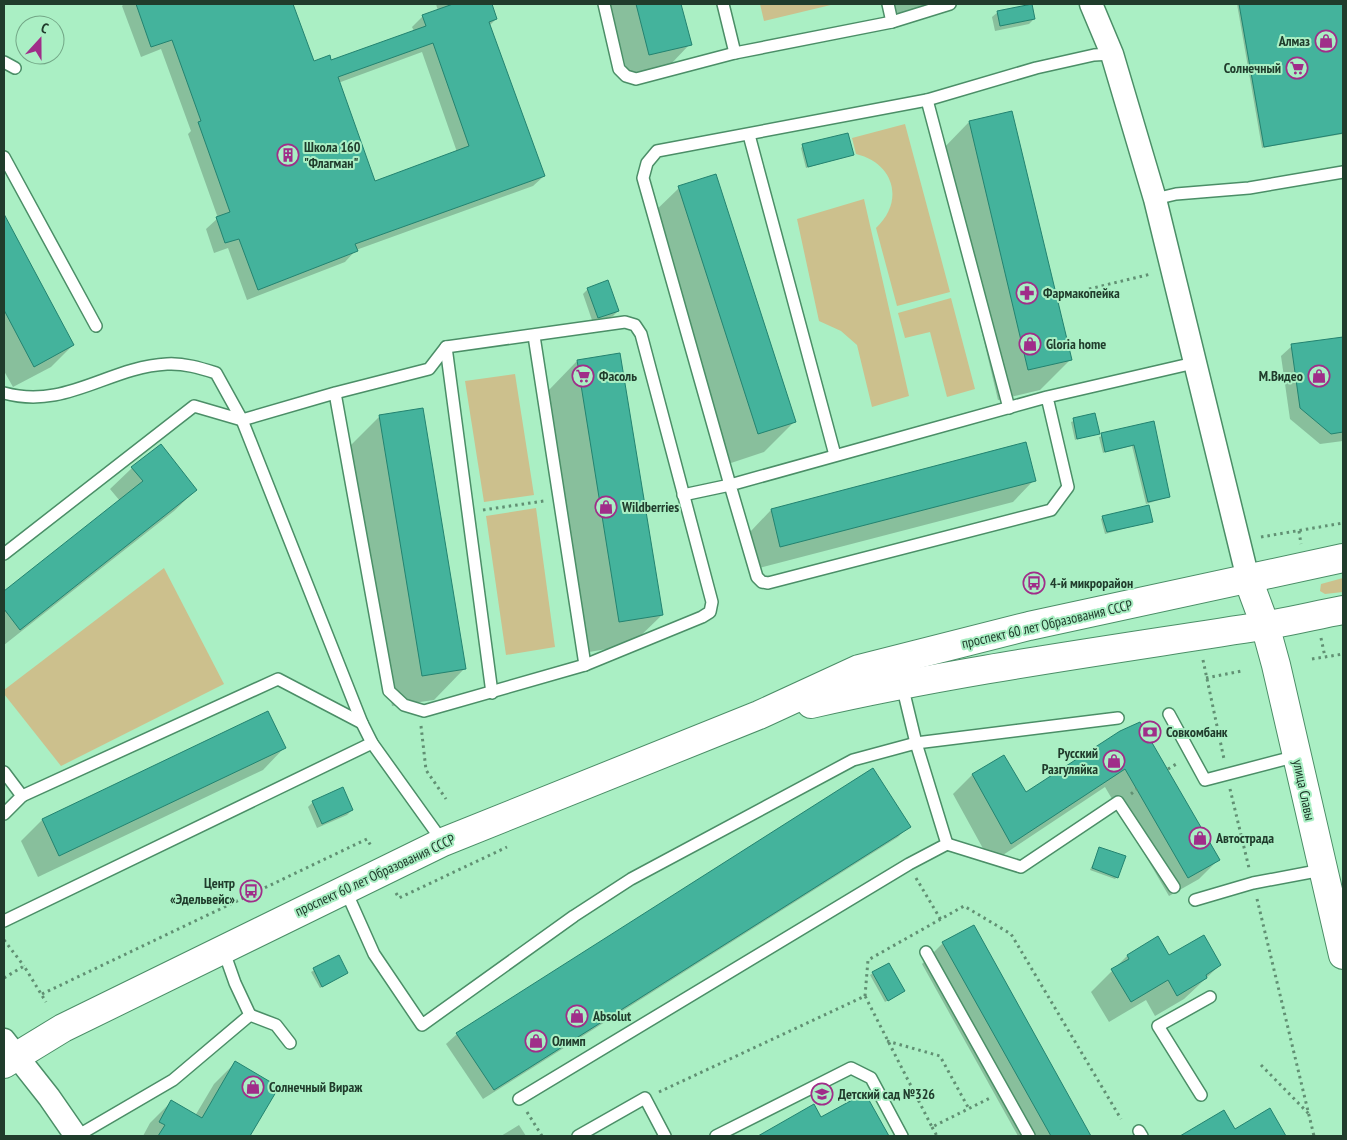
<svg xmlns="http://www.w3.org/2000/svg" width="1347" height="1140" viewBox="0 0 1347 1140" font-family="'PT Sans Narrow',sans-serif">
<rect width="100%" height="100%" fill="#aaefc4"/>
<!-- green -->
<g fill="#ccc08d">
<path d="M760,4H835L764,21Z"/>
<path d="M905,124L950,292L897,306L876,228C905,201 894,163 856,154L852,138Z"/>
<path d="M864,199L909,396L872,407L857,345L841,331L819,321L797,219Z"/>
<path d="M951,298L975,389L947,397L930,332L905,338L898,313Z"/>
<path d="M515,374L534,495L484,502L465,381Z"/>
<path d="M536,508L555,647L506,655L486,516Z"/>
<path d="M164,568L224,684L61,766L4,694V690Z"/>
<path d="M1343,578V592L1325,594L1320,591L1321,584Z"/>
</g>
<!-- shadow -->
<g fill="#0003" fill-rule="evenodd">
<path d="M124,4H291L313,63L331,61L414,31L412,27L423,16L438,11L436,4H490L496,19L489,26L544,176L533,186L356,250L345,262L247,300L228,248L214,253L206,229L218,218L188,134L191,131L161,49L141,57L122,6ZM422,52L457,152L375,182L338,83Z"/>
<path d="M610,4H680L690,44L669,66L628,76Z"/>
<path d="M890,4H943L894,21Z"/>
<path d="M1237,4H1343V134L1262,148Z"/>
<path d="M998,12L1034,19L1029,24L995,31L992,17Z"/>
<path d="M969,122L1070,360L1040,390L998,400L939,153Z"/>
<path d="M803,146L853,155L806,168L801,148Z"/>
<path d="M679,188L795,421L764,452L728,464L648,218Z"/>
<path d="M4,217L73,345L51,367L13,387L4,371Z"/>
<path d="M588,289L618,311L613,316L593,323L583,294Z"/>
<path d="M1343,339V441L1320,444L1290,419L1281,356L1292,346Z"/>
<path d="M577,361L662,615L631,645L589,652L547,392Z"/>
<path d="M1094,414L1099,433L1075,440L1071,422Z"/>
<path d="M380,416L464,669L434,700L392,706L349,447Z"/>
<path d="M1153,422L1169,497L1146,504L1132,446L1103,453L1099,437Z"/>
<path d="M132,468L196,490L174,511L4,645V592L120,501L110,489Z"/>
<path d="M1034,480L1013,502L759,568L750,532L771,510Z"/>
<path d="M1103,517L1152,521L1105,534L1101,519Z"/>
<path d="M1121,732L1218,860L1199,879L1169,896L1105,787L991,863L953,794L972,775L1003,756L1025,793Z"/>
<path d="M284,748L263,770L38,877L21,841L42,820Z"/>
<path d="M313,802L352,810L347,815L317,828L308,807Z"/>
<path d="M909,826L898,837L483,1099L446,1044L457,1034Z"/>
<path d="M1100,848L1117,877L1115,879L1090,870Z"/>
<path d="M973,926L1090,1136H1018L922,964L943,943Z"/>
<path d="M1157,938L1168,957L1220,965L1184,999L1155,1016L1146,1000L1109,1022L1091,992L1127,956Z"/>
<path d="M338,957L347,973L320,988L311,972Z"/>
<path d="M888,964L901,993L885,1002L870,975Z"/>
<path d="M235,1063L277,1087L249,1136H143L150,1123L171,1102L195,1116L214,1084Z"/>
<path d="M814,1106L821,1119L887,1134L885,1136H760Z"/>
<path d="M1269,1110L1285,1136H1193L1210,1120L1235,1131Z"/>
<path d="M519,1125L526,1136H501Z"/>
</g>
<!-- building -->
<g fill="#44b39c" stroke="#238370" fill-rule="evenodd">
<path d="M136,4H293L314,61L330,55L331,60L426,26L422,15L453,4H492L497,19L489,22L545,176L355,244L358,251L258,290L239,239L225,243L216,217L230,212L198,122L201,121L172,40L151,47ZM433,43L469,146L375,181L338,77Z"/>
<path d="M636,4H681L692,45L649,55Z"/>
<path d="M1032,4L1035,19L1000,26L997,11Z"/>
<path d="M1239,4H1343V133L1264,147Z"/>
<path d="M1012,111L1072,360L1028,370L969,121Z"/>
<path d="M848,133L854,155L808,167L802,144Z"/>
<path d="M716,174L796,422L758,434L678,186Z"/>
<path d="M4,214L74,345L34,367L4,310Z"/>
<path d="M608,280L619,311L598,318L587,288Z"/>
<path d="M1343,337V432L1331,434L1300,408L1291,344Z"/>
<path d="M620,353L663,615L619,622L577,360Z"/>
<path d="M423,408L466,669L422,676L379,415Z"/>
<path d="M1095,413L1100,434L1077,439L1073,418Z"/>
<path d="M1154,421L1170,497L1148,502L1134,445L1105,452L1101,433Z"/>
<path d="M1026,442L1036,481L780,547L771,509Z"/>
<path d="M161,444L197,490L20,630L4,609V591L143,481L131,467Z"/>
<path d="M1149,505L1153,522L1107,532L1102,516Z"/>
<path d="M268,711L286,748L59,856L42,819Z"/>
<path d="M1140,722L1220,860L1188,878L1125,769L1011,844L972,774L1004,755L1026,792L1120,731Z"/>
<path d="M873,768L911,827L494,1090L456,1033Z"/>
<path d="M343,787L353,810L322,824L312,801Z"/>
<path d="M1099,847L1126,856L1118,878L1092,868Z"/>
<path d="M974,925L1091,1136H1051L942,942Z"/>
<path d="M1204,935L1221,965L1206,975L1207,978L1177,996L1168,980L1131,1002L1111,969L1129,959L1127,955L1158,936L1169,955Z"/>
<path d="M339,955L348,973L322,987L313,968Z"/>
<path d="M889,963L905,991L888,1001L872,972Z"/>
<path d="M235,1061L279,1087L250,1136H158L165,1125L159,1122L171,1100L202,1118Z"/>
<path d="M865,1093L889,1136H758L814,1104L821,1117Z"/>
<path d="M1270,1108L1286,1136H1180L1224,1110L1235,1129Z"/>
</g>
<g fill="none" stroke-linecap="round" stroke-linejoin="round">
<!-- service casing -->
<g stroke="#4b8e67" stroke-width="14">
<g id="service">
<path d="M604,4L619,69L626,76L636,79L735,53L892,22L950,4"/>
<path d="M723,4L735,53"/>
<path d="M888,4L892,22"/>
<path d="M4,62L15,68"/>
<path d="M927,100L1009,408"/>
<path d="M749,135L835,455"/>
<path d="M4,157L96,326"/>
<path d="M1155,199L1176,194L1249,188L1343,172"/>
<path d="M534,336L585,665"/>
<path d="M446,347L492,693"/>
<path d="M4,393C66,410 108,367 167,364C184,363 200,368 216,373L242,420L362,723L372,743L443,842"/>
<path d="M1047,397L1068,487L1051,510L768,583L762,582L757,577L730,485L1047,397L1194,363"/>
<path d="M683,495L730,485L643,178L647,163L657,151L927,100L1036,68L1094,55L1112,54"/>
<path d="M4,554L194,406L242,420L335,393L429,369L446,347L625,322L635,325L641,334L712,602L710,612L702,617L585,665L424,711L404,705L389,691L335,393"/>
<path d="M1169,714L1205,780L1297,756"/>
<path d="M4,772L22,796L278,679L362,723"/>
<path d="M4,814L22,796"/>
<path d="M947,844L1021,867L1118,802L1174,887"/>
<path d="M345,889L374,954L422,1025L574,916L631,879L853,760L916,743L1118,718"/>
<path d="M1195,900L1253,883L1322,870"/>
<path d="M4,921L372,743"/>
<path d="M926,952L1029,1136"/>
<path d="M250,1015L276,1025L290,1043"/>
<path d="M1201,1095L1158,1026L1210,997"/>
<path d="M519,1099L909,864L947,844L916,743L902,685"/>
<path d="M1139,1131L1142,1136"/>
<path d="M77,1136L173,1080L250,1015L235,983L223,949"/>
<path d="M578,1136L645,1098L665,1136"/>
<path d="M716,1136L851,1068L871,1078L902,1136"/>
</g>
</g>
<!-- minor casing -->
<g stroke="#4b8e67" stroke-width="25">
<g id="minor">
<path d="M1091,4L1112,54L1155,199L1248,579"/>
<path d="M4,1040L49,1097L76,1136"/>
</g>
</g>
<!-- secondary casing -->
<g stroke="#4b8e67" stroke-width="30">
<g id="secondary">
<path d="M1248,579L1265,625L1276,665L1343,955"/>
<path d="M811,704C960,670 1111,650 1262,626C1289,622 1316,615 1343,610"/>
<path d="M4,1064L63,1028L443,842L759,715L859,669L1029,626L1343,558"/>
</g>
</g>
<!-- path -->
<g stroke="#619073" stroke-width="3" stroke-dasharray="2.5 4" stroke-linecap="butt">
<path d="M1089,289L1151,274"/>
<path d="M483,510L544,501"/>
<path d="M1299,531L1301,544"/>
<path d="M1261,537L1343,523"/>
<path d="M1321,638L1325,657"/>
<path d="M1312,659L1343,654"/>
<path d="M1203,660L1224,759"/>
<path d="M1206,678L1242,671"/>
<path d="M421,726L426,770L446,799"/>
<path d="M1168,769L1178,763"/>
<path d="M1230,789L1249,868"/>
<path d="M1131,794L1137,789"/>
<path d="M916,878L941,920"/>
<path d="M396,893L399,898L507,847"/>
<path d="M1257,899L1314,1136"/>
<path d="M4,940L24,966"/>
<path d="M4,978L24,966L46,1002"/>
<path d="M42,994L367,839L371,846"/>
<path d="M865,996L868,960L964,906L1011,934L1121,1119"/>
<path d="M887,1041L940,1056L969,1109"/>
<path d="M1261,1065L1309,1114"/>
<path d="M659,1092L865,996L932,1127L990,1098"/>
<path d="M527,1112L542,1136"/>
<path d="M932,1127L937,1136"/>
</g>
<!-- service -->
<use href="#service" stroke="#fff" stroke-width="11"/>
<!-- minor -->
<use href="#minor" stroke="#fff" stroke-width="22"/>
<!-- secondary -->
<use href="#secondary" stroke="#fff" stroke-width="28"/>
</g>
<!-- icons -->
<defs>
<g id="shop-ring" transform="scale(1.125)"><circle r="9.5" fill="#aaefc4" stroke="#a02d89" stroke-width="1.5"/><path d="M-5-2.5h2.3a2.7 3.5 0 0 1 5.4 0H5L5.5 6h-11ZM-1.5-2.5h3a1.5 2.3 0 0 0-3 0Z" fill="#a02d89"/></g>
<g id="supermarket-ring" transform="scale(1.125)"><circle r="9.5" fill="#aaefc4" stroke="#a02d89" stroke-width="1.5"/><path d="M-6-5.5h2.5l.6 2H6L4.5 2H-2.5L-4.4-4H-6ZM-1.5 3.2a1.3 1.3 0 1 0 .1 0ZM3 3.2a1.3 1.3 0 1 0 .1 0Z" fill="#a02d89"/></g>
<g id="building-ring" transform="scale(1.125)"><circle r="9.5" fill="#aaefc4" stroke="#a02d89" stroke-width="1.5"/><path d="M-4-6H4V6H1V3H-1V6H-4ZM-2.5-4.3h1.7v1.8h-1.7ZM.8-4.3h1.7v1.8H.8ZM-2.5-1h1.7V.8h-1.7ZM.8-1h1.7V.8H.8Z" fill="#a02d89"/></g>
<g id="pharmacy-ring" transform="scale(1.125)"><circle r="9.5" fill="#aaefc4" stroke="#a02d89" stroke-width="1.5"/><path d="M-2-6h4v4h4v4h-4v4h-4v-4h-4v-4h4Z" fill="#a02d89"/></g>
<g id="bus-ring" transform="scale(1.125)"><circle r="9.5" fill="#aaefc4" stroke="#a02d89" stroke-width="1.5"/><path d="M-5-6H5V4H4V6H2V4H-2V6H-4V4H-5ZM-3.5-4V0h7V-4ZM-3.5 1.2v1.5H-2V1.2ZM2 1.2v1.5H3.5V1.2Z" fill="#a02d89"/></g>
<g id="bank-ring" transform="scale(1.125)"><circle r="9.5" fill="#aaefc4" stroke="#a02d89" stroke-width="1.5"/><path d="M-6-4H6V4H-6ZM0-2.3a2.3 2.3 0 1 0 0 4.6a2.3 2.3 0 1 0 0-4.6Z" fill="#a02d89"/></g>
<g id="school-ring" transform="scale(1.125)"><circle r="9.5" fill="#aaefc4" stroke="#a02d89" stroke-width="1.5"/><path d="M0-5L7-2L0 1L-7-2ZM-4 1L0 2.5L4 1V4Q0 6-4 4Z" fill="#a02d89"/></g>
</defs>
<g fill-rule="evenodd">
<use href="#shop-ring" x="1326" y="41"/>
<use href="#supermarket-ring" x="1297" y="68"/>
<use href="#building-ring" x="288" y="155"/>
<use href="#pharmacy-ring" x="1027" y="293"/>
<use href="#shop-ring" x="1030" y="344"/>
<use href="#supermarket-ring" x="583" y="376"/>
<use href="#shop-ring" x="1319" y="376"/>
<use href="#shop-ring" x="606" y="507"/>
<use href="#bus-ring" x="1034" y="583"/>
<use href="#bank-ring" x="1150" y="732"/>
<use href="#shop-ring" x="1114" y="761"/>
<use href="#shop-ring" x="1200" y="838"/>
<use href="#bus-ring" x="251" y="891"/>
<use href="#shop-ring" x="577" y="1016"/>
<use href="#shop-ring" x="536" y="1041"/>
<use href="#shop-ring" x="253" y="1087"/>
<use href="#school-ring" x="822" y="1094"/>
</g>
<g text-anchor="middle" stroke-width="4" stroke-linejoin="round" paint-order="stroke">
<!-- poi labels -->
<g font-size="14" font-weight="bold" fill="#203c2c" stroke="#aaefc4" text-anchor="start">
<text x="1310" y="46" text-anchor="end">Алмаз</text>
<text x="1281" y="73" text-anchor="end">Солнечный</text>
<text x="304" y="152">Школа 160<tspan x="304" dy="16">"Флагман"</tspan></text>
<text x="1043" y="298">Фармакопейка</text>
<text x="1046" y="349">Gloria home</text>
<text x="599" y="381">Фасоль</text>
<text x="1303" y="381" text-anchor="end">М.Видео</text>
<text x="622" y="512">Wildberries</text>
<text x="1050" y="588">4-й микрорайон</text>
<text x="1166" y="737">Совкомбанк</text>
<text x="1098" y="758" text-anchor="end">Русский<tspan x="1098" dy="16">Разгуляйка</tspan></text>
<text x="1216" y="843">Автострада</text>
<text x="235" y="888" text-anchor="end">Центр<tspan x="235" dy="16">«Эдельвейс»</tspan></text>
<text x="593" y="1021">Absolut</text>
<text x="552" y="1046">Олимп</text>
<text x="269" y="1092">Солнечный Вираж</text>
<text x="838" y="1099">Детский сад №326</text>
</g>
<!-- street labels -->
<g font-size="14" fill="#203c2c" stroke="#aaefc4">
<text transform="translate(1047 624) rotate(-13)" y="5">проспект 60 лет Образования СССР</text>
<text transform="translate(1304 790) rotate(78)" y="5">улица Славы</text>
<text transform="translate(375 875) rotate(-25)" y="5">проспект 60 лет Образования СССР</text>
</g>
</g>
<!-- border -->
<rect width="1347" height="1140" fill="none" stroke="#203c2c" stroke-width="10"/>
<!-- north arrow -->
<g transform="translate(40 40) rotate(21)"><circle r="24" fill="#aaefc4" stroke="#73a787"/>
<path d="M0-4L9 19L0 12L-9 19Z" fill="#a02d89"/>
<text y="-8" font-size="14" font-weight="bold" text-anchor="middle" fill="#203c2c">С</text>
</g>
</svg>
